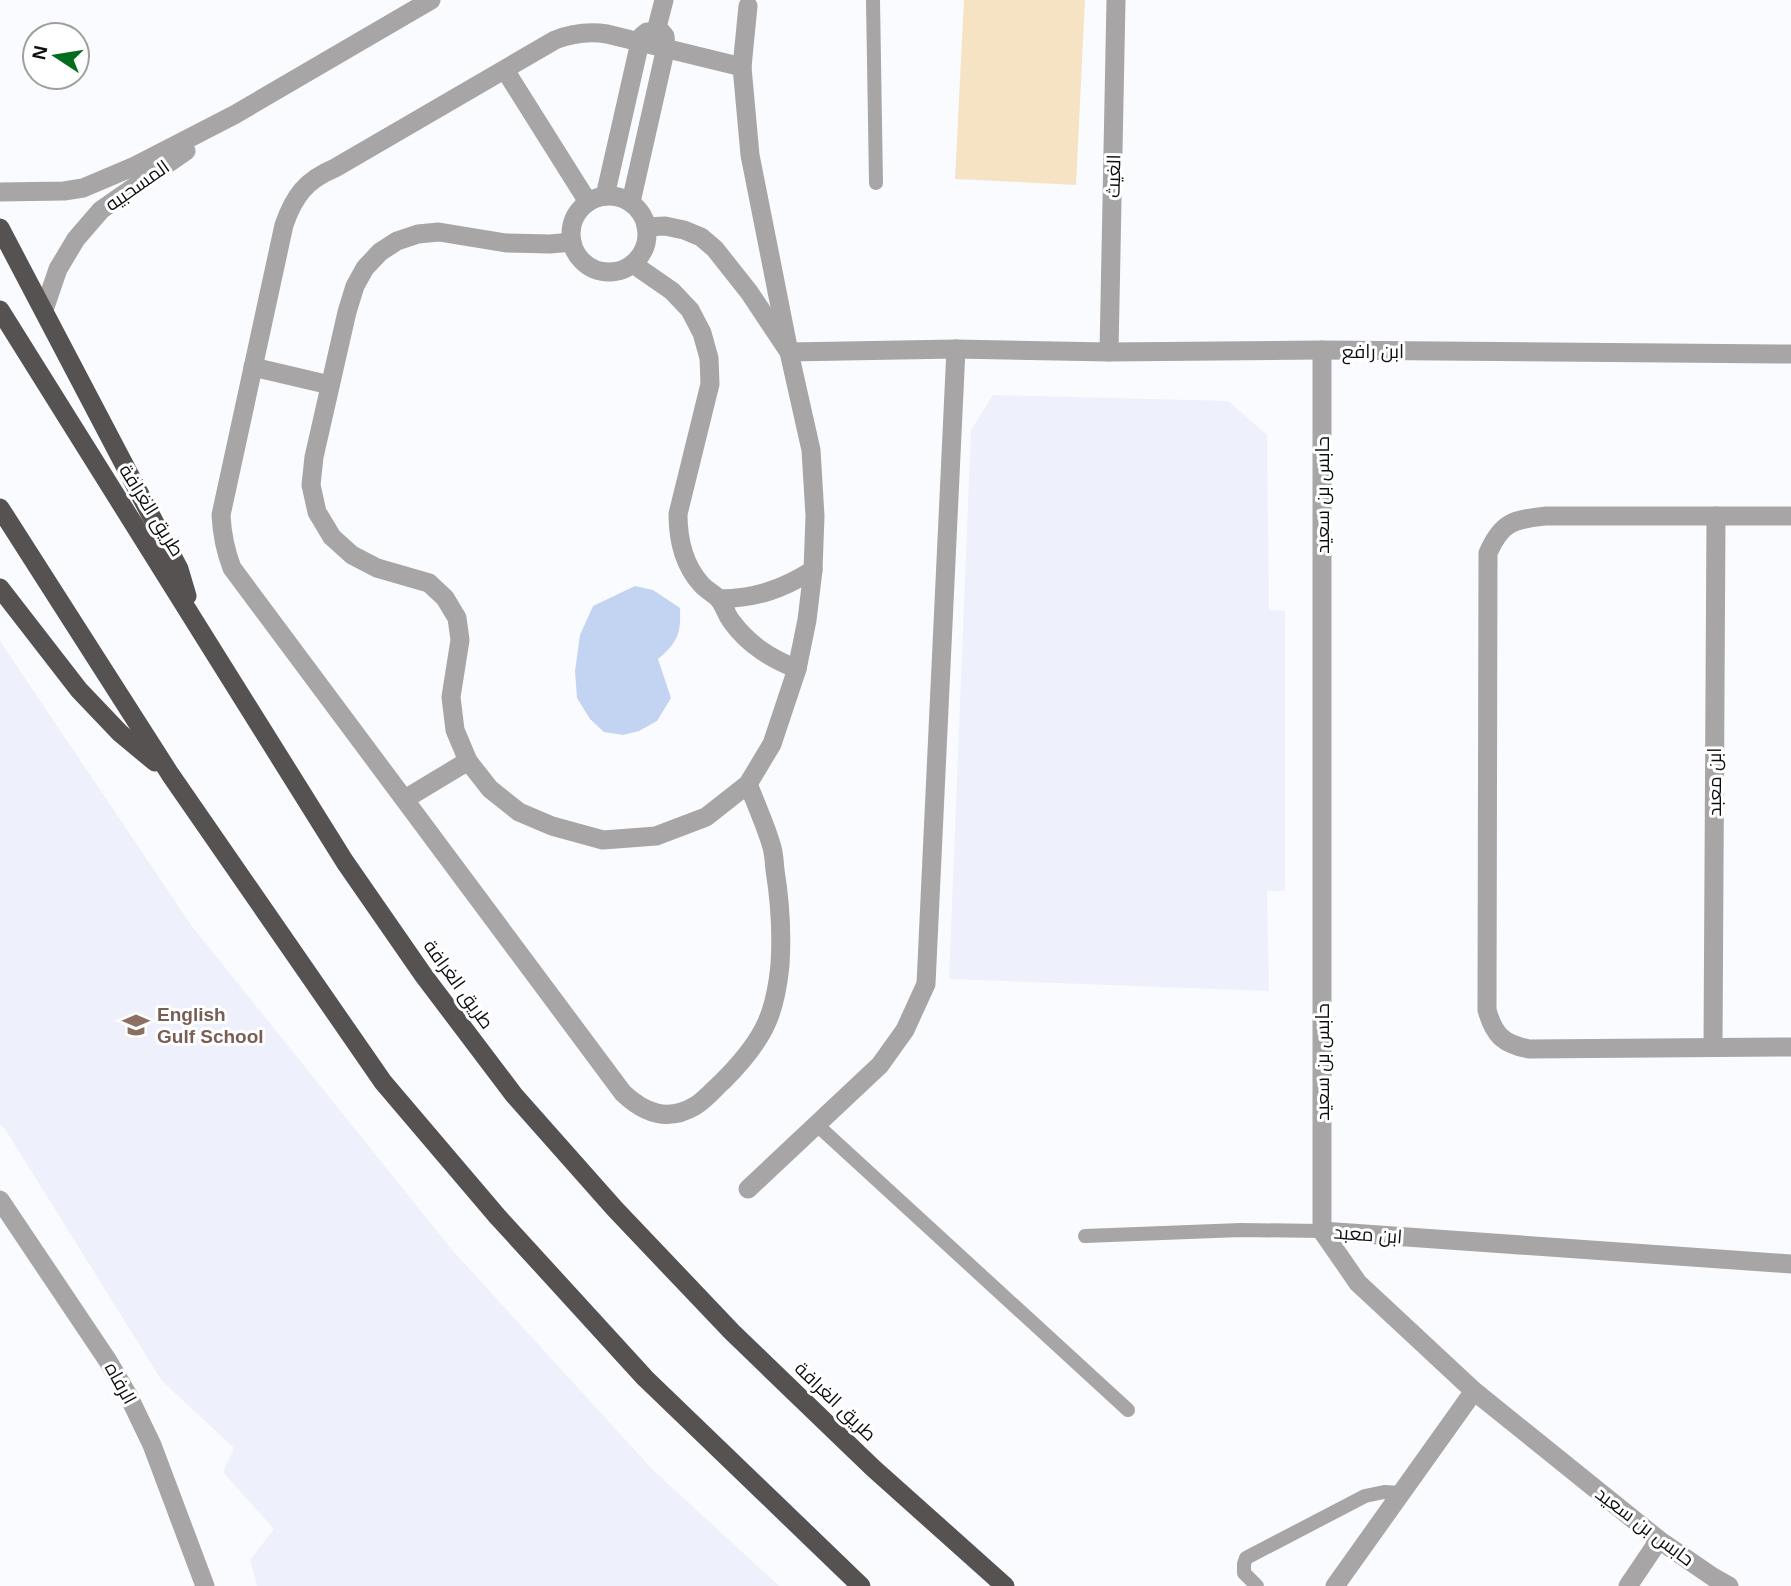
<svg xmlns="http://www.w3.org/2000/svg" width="1791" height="1586" viewBox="0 0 1791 1586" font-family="Helvetica,Cairo,sans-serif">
<rect width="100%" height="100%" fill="#fafbff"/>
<!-- built -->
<g fill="#eef1fc">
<path d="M993,395L1228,401L1267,435L1269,610L1285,611V891H1267L1269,991L949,979L971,430Z"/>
<path d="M0,641L191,925L453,1251L652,1469L779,1586H257L250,1560L274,1529L223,1472L234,1448L162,1381L5,1129L0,1125Z"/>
</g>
<!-- water -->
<path fill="#c3d4f2" d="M635,586L653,590L680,608C681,634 678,642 658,659L671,698L657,721L639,731L623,735L604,732L590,719L577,698L575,671L580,635L593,606Z"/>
<!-- building -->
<path fill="#f6e3c4" d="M964,0H1085L1076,185L955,179Z"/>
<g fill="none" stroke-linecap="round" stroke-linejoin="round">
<!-- service -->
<g stroke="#a7a5a5" stroke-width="14">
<path d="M873,0L876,183"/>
<path d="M816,1124L1128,1410"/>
<path d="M1085,1236L1241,1230L1322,1231"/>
<path d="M1257,1586L1244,1573V1564L1246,1558L1365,1496L1384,1492L1402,1493"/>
</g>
<!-- minor -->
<g stroke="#a7a5a5" stroke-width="19">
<path d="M748,6L742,67L750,155L789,352L956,349L1109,352L1322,350L1791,354"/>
<path d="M657,27L664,0"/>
<path d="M742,67L607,34C588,31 573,33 555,40L335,168C306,180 294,196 284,225L221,515C222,534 225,550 232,568L623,1093C644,1113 668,1122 695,1106C705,1100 714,1089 723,1081C740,1064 757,1045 767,1022C775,1004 778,985 780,965C782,934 780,901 775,870C774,861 774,852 771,844C765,824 756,804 748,784"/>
<path d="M505,70L588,202"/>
<path d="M0,192L64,191L83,188L135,166L234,115L431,0"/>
<circle cx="609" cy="234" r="38"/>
<path d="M605,196L640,42L642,36L647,32"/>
<path d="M631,202L666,47L665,36L657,27"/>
<path d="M572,242L550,244L506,243L439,232L418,234L397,241L380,252L365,268L355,286L347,312L314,457L311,485L317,512L332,537L352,555L377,568L429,583L445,598L457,618L460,640L451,697L455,730L468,761L490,789L519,812L552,826L603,840L656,836L706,817L748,784L772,744L797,669L807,620L813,570L815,516L811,450L789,352L749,292L715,249L701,237L684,230L665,226L646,227"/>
<path d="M633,264L672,291L690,310L702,333L709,358L710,384L678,514C678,540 683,564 701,584C706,590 713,593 718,598C724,604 726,615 732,622C749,645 770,658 797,669"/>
<path d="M44,310L58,269L76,239L101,210L186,151"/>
<path d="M1322,350V1231L1358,1283L1474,1391L1659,1540L1713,1577L1729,1586"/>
<path d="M1109,352L1116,0"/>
<path d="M253,367L330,385"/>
<path d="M1791,516H1546C1513,520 1502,521 1488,553L1487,1010C1494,1035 1503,1044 1529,1049L1791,1047"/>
<path d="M719,599C756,598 781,590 813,570"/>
<path d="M405,799L468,761"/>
<path d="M1713,1047L1716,516"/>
<path d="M748,1189L880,1065L905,1030L926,984L956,349"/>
<path d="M0,1200L108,1361L129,1397L152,1445L205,1586"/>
<path d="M1322,1231L1791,1264"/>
<path d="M1335,1586L1474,1391"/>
<path d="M1628,1586L1659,1540"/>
</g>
<!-- trunk -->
<g stroke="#565252" stroke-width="19">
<path d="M0,228L179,569L187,596"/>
<path d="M0,310L345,862L424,976L514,1095L615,1209L732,1332L873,1468L1005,1586"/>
<path d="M0,508L170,774L383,1082L497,1216L645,1378L861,1586"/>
<path d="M0,588L79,690L120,733L155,762"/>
</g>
</g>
<!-- icons -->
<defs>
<g id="school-bare" transform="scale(2.1)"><path d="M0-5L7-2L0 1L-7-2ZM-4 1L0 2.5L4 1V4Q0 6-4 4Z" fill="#8d6e63" stroke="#fff" stroke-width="2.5" paint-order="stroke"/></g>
</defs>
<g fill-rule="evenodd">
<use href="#school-bare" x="136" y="1025"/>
</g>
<g text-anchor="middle" stroke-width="6" stroke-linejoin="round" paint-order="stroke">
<!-- street labels -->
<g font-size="19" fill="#0e0f10" stroke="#fff">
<text transform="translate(1113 176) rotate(-89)" y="7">الغيث</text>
<text transform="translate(137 185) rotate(-35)" y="7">المسحبيه</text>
<text x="1373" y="358">ابن رافع</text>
<text transform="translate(1322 495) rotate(-90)" y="7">حابس بن سعيد</text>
<text transform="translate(152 510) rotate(58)" y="7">طريق الغرافة</text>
<text transform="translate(1714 782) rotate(-90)" y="7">ابن معبد</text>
<text transform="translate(459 984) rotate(54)" y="7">طريق الغرافة</text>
<text transform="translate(1322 1062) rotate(-90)" y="7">حابس بن سعيد</text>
<text transform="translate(1368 1234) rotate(4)" y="7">ابن معبد</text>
<text transform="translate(121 1383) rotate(61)" y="7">الرفاه</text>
<text transform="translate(836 1401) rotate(44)" y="7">طريق الغرافة</text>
<text transform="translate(1645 1526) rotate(37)" y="7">حابس بن سعيد</text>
</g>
<!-- education labels -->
<g font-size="19" font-weight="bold" fill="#785e54" stroke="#fff" text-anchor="start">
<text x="157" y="1021">English<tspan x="157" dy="22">Gulf School</tspan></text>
</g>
</g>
<!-- north arrow -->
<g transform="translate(56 56) rotate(282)"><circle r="33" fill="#ffffff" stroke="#9f9f9f" stroke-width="2"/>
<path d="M0-5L12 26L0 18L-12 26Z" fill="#016d1d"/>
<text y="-10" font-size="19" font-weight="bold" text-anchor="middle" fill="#0e0f10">N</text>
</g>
</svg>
